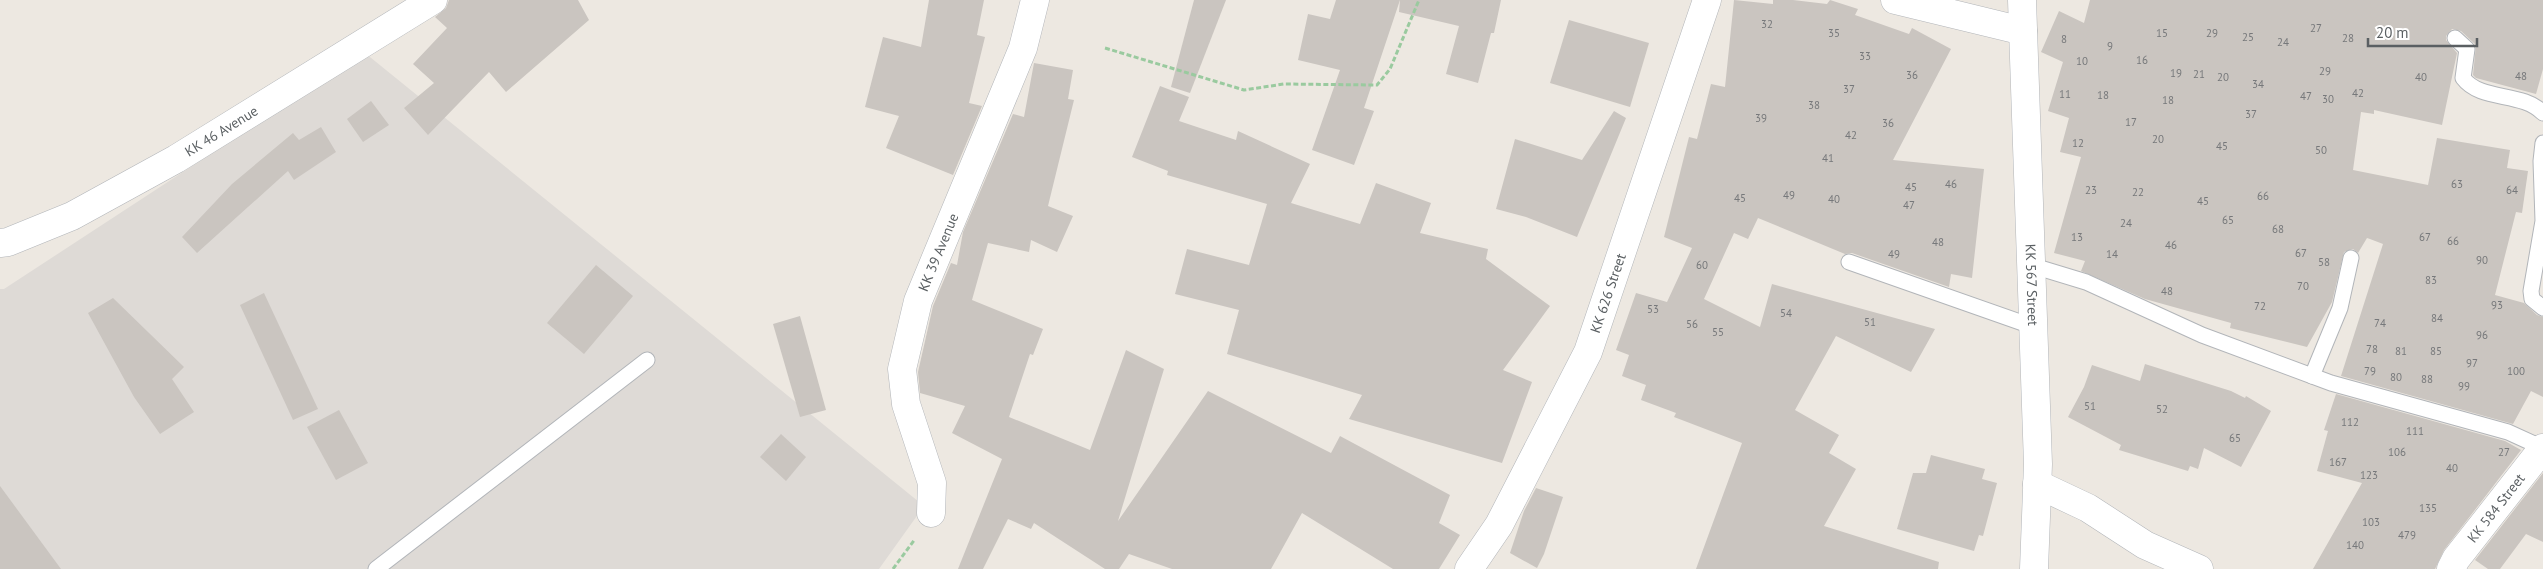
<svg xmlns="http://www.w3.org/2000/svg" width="2543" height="569" viewBox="0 0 2543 569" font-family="'PT Sans',sans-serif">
<rect width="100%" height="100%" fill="#ede8e1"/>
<!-- industrial -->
<path fill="#dedad6" d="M365,53L924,506L879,569H0V289H4Z"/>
<!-- building -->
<g fill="#cac5c0">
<path d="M449,0H578L589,20L506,92L489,72L428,135L404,108L434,83L413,64L447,28L435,17L446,8Z"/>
<path d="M929,0H984L977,35L985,37L969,103L982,106L953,175L886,148L899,116L865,107L883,37L921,47Z"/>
<path d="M1194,0H1226L1190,93L1171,87Z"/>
<path d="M1336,0H1400L1364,108L1374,111L1354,165L1312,150L1340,70L1298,60L1308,14L1330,19Z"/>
<path d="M1400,0H1501L1494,33H1491L1478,83L1446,74L1459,26L1399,12Z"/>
<path d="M1734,0L1773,4V0H1793L1827,4L1830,0L1858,9L1855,15L1909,34L1912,28L1951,49L1893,160L1984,169L1972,278L1951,274L1949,287L1852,253L1845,254L1758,218L1748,239L1734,233L1704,299L1760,327L1772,284L1935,329L1911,372L1836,336L1795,410L1839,435L1829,453L1856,469L1824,526L1939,562L1938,569H1696L1742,443L1674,417L1676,413L1641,400L1646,385L1622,376L1629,355L1616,350L1636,293L1667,302L1692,248L1664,237L1689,137L1697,139L1711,84L1725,87Z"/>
<path d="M2090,0H2543V69L2536,94L2476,78L2473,75L2476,45L2461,31L2452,29L2446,36V40L2457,53L2442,125L2374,110V114L2361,112L2353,170L2428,185L2437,138L2510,150L2507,168L2528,171L2522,213L2516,212L2495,295L2524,303L2537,315L2543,317V397L2531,391L2513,424L2341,376L2383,244L2370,239L2367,238L2358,253L2353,249L2344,252L2332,302L2307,347L2230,328L2231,323L2145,299L2081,271L2085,261L2054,253L2081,157L2060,152L2069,118L2048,111L2063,62L2041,52L2059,11L2084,23Z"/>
<path d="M1569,20L1649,43L1630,107L1550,83Z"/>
<path d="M1034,63L1073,70L1068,99L1074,100L1048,206L1073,216L1057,252L1031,240L1029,252L988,243L972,300L1043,329L1033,355L1030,354L1009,417L1090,450L1126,350L1164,369L1118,521L1208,391L1331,453L1340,436L1450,495L1439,523L1460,535L1439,569H1393L1302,513L1271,569H1172L1129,554L1119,569H1105L1034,523L1031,529L1008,519L983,569H958L1002,459L952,433L965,406L920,393L918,372L933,306L951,263L957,265L963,232L1013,114L1024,117Z"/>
<path d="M1160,86L1189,97L1179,121L1236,140L1238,131L1310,164L1291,203L1360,224L1376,183L1431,203L1420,233L1488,249L1486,259L1550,306L1503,370L1532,382L1502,463L1349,419L1362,395L1227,354L1239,310L1175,294L1187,249L1249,265L1267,204L1167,175L1168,171L1132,157Z"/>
<path d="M371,101L389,125L363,142L347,119Z"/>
<path d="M1614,111L1626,118L1577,237L1526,217L1496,209L1515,139L1582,160Z"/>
<path d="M321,127L336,152L294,180L288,171L197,253L182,237L232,184L293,133L299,140Z"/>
<path d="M596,265L633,296L584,354L547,323Z"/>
<path d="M264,293L318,409L293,420L240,305Z"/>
<path d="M113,298L184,367L172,379L194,412L160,434L134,397L88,313Z"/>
<path d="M800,316L826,410L800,417L773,324Z"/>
<path d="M2145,364L2231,391L2245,398L2246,396L2271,411L2241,467L2204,448L2198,469L2190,466L2188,471L2119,450L2121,445L2068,417L2084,387L2092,365L2140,381Z"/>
<path d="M2336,394L2505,441L2521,450L2444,550L2435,569H2313L2362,483L2317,471L2328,431L2324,430Z"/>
<path d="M339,410L368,463L336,480L307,427Z"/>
<path d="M781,434L806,457L786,481L760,457Z"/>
<path d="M1931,455L1985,469L1982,479L1997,483L1983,536L1979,535L1974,551L1897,529L1913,473H1926Z"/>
<path d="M2543,473V542L2526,534L2500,569H2488L2475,560Z"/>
<path d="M0,486L61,569H0Z"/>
<path d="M1536,488L1563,497L1544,554L1537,568L1510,553L1524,511Z"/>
</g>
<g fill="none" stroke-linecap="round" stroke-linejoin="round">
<!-- lane casing -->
<g stroke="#b2b5b9" stroke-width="17">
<g id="lane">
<path d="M2455,38L2467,49L2463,78C2481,102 2522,91 2543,113"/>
<path d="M2543,143L2541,161L2543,221L2531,291L2532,299L2543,308"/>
<path d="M1849,262L2034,327"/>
<path d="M2030,265L2086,282L2202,335L2331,383L2508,432L2543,448"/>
<path d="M2312,376L2340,308L2351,258"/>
<path d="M376,569L647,360"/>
</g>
</g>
<!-- street casing -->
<g stroke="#b2b5b9" stroke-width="29">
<g id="street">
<path d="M1895,0L2023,31"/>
<path id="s1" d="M2022,0L2038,464L2034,569"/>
<path id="s2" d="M0,243L8,242L72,216L176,159L433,0"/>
<path d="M2037,484L2088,508L2145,545L2199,569"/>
<path id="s3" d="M931,513L932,483L906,404L902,369L918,301L1023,48L1035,0"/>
<path id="s4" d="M1469,569L1499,525L1588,352L1707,0"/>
<path id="s5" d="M2451,569L2456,559L2543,448"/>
</g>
</g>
<!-- path -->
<g stroke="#9aca9f" stroke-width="3" stroke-dasharray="5 2.5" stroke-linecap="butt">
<path d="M1105,48L1244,90L1284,84L1377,85L1390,69L1419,0"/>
<path d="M893,569L915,539"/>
</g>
<!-- lane -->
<use href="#lane" stroke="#fff" stroke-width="15"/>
<!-- street -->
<use href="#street" stroke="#fff" stroke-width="28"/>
</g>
<g text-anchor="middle" stroke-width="4.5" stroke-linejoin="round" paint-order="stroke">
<!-- number labels -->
<g font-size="11" fill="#76787a">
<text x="1767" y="28">32</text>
<text x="2316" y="32">27</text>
<text x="1834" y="37">35</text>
<text x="2162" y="37">15</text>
<text x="2212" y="37">29</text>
<text x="2248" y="41">25</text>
<text x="2348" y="42">28</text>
<text x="2064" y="43">8</text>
<text x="2283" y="46">24</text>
<text x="2110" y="50">9</text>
<text x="1865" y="60">33</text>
<text x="2142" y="64">16</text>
<text x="2082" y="65">10</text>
<text x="2325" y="75">29</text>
<text x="2176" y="77">19</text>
<text x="2199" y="78">21</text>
<text x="1912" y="79">36</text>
<text x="2521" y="80">48</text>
<text x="2223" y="81">20</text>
<text x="2421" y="81">40</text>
<text x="2258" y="88">34</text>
<text x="1849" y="93">37</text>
<text x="2358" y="97">42</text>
<text x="2065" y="98">11</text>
<text x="2103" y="99">18</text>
<text x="2306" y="100">47</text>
<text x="2328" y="103">30</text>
<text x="2168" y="104">18</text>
<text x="1814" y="109">38</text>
<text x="2251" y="118">37</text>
<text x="1761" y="122">39</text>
<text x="2131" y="126">17</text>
<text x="1888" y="127">36</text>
<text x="1851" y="139">42</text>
<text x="2158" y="143">20</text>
<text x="2078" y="147">12</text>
<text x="2222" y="150">45</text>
<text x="2321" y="154">50</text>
<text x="1828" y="162">41</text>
<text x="1951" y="188">46</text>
<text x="2457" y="188">63</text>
<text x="1911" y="191">45</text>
<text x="2091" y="194">23</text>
<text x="2512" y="194">64</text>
<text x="2138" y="196">22</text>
<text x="1789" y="199">49</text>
<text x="2263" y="200">66</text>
<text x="1740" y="202">45</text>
<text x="1834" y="203">40</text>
<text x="2203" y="205">45</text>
<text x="1909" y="209">47</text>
<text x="2228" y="224">65</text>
<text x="2126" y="227">24</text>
<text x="2278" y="233">68</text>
<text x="2077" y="241">13</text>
<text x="2425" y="241">67</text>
<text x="2453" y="245">66</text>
<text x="1938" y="246">48</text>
<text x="2171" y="249">46</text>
<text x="2301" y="257">67</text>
<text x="1894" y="258">49</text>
<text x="2112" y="258">14</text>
<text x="2482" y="264">90</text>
<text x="2324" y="266">58</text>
<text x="1702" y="269">60</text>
<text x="2431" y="284">83</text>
<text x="2303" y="290">70</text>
<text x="2167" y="295">48</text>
<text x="2497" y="309">93</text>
<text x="2260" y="310">72</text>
<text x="1653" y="313">53</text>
<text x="1786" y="317">54</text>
<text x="2437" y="322">84</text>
<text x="1870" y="326">51</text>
<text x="2380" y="327">74</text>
<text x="1692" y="328">56</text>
<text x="1718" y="336">55</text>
<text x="2482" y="339">96</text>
<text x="2372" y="353">78</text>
<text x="2401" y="355">81</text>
<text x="2436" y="355">85</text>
<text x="2472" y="367">97</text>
<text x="2370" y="375">79</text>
<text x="2516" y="375">100</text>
<text x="2396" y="381">80</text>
<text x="2427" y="383">88</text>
<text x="2464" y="390">99</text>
<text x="2090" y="410">51</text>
<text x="2162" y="413">52</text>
<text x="2350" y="426">112</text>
<text x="2415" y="435">111</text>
<text x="2235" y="442">65</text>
<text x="2397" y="456">106</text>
<text x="2504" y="456">27</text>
<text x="2338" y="466">167</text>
<text x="2452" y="472">40</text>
<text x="2369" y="479">123</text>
<text x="2428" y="512">135</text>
<text x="2371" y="526">103</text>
<text x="2407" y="539">479</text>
<text x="2355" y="549">140</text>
</g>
<!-- street labels -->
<g font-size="14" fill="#5a5f62" stroke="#fff">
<text dy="5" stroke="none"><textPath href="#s2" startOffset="249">KK 46 Avenue</textPath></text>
<text dy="5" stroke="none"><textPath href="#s3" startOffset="271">KK 39 Avenue</textPath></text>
<text dy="5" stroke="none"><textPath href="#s1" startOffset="285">KK 567 Street</textPath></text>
<text dy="5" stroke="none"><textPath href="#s4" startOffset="310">KK 626 Street</textPath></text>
<text dy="5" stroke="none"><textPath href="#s5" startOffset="76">KK 584 Street</textPath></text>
</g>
</g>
<!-- scale -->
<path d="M2368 38v8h109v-8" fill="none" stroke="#5a5f62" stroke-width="2.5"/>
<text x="2376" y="38" font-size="15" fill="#5a5f62" stroke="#ffffff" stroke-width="4" paint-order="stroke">20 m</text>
</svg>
